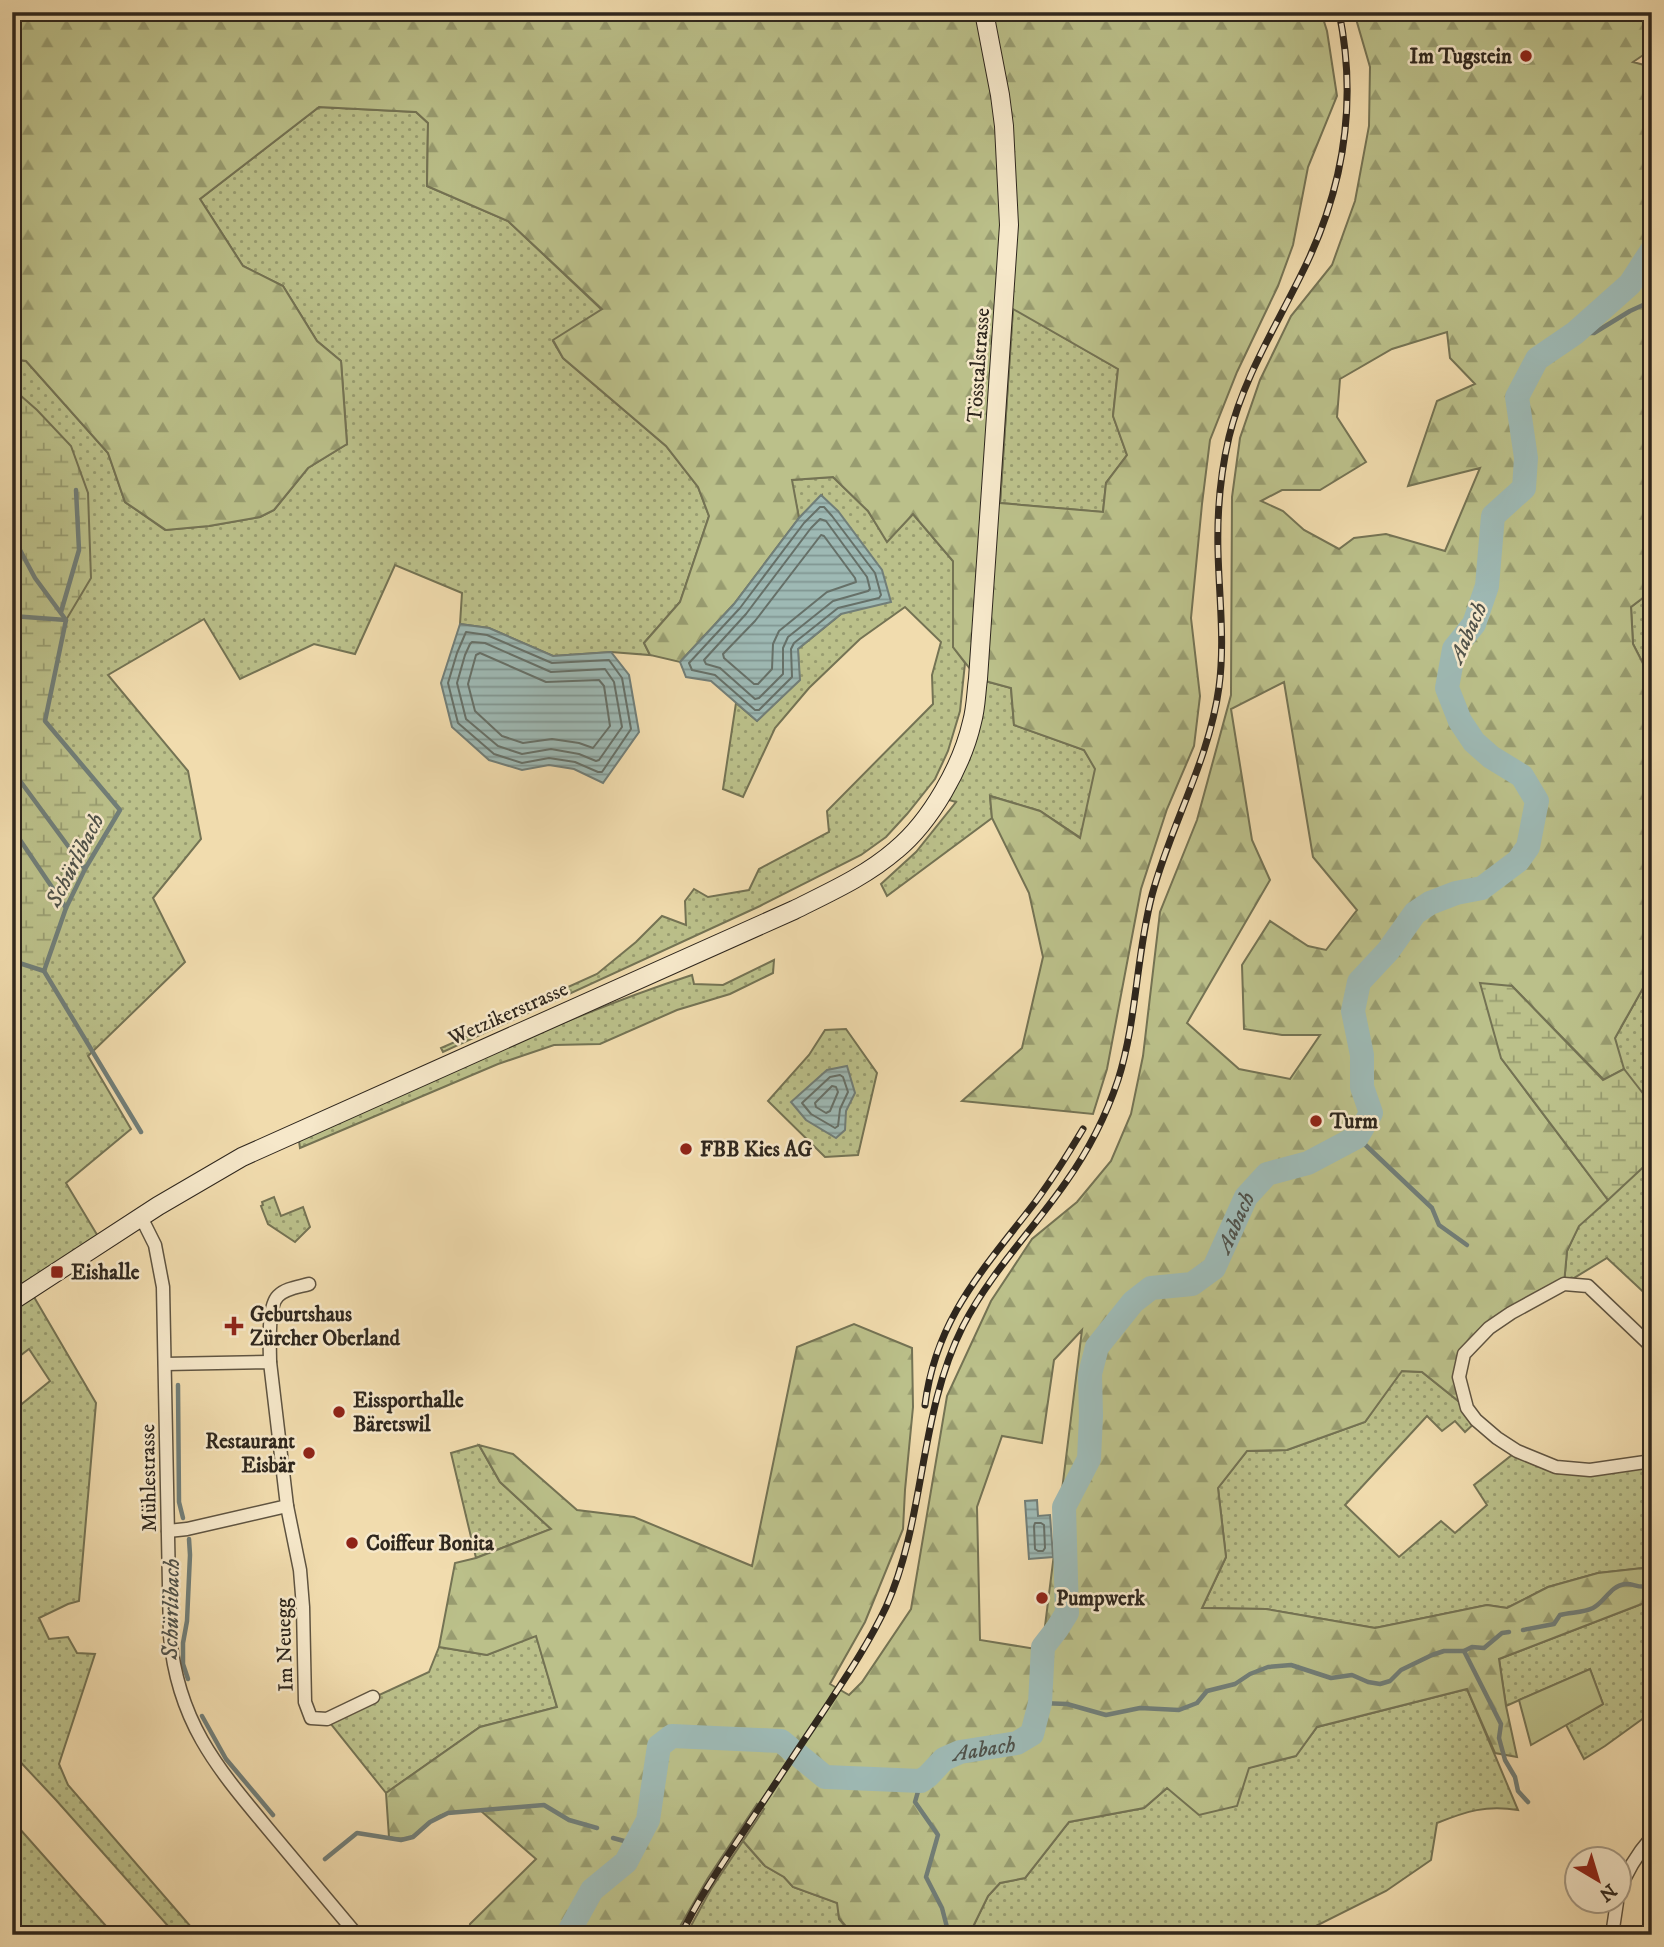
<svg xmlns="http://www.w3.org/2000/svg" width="1664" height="1947" viewBox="0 0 1664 1947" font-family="'IM FELL DW Pica',serif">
<defs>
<pattern id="green-dots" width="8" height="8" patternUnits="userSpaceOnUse" patternTransform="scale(1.75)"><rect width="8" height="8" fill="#bbc08a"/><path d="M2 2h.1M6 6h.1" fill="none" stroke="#989c70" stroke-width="1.8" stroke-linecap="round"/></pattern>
<pattern id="forest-firs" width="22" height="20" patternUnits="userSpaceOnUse" patternTransform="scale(1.75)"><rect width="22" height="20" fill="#bbc08a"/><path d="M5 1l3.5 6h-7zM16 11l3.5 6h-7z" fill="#989c70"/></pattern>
<pattern id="wetland-marsh" width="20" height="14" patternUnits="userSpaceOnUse" patternTransform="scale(1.75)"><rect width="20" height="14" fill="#bbc08a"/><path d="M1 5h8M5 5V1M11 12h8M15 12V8" fill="none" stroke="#989c70"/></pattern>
<pattern id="water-rules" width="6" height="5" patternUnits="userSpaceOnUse" patternTransform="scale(1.75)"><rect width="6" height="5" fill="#9eb9b4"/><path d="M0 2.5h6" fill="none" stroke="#819692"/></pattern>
</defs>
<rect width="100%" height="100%" fill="#f1dcae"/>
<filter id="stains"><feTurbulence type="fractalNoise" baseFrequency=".00286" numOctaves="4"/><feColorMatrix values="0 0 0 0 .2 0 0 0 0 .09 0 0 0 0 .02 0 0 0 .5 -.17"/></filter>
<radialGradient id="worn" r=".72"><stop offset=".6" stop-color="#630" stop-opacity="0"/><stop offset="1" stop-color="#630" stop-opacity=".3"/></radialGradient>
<!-- green -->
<g fill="url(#green-dots)" stroke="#747354" stroke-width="2">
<path d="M319,107L416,112L428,123L427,186L508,221L602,310L553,341L563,358L666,446L698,487L709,516L680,602L644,643L650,655L611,652L553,656L489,628L460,624L462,593L395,565L355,654L314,644L240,679L204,619L108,675L188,771L201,839L153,898L185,962L88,1056L131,1129L66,1183L102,1243L34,1297L96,1403L79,1601L68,1604L39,1618L49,1639L68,1637L77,1653L95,1654L59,1764L68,1785L198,1935H176L56,1800L12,1753V1412L50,1381L29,1349L12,1362V359L26,361L108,453L125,502L165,530L209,526L260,517L274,510L308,468L347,444L341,361L317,341L283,286L243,266L200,199Z"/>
<path d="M1013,308L1118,369L1113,416L1127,455L1106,483L1103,512L1000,503Z"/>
<path d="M833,477L868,511L887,541L913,514L953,561V647L965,663L960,711L948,751L935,779L907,814L886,837L861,855L760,906L443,1052L441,1048L512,1017L546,997L597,974L636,942L662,916L686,925L685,901L694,889L708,897L749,890L759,869L829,832L827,811L933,704L932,675L941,642L905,607L860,639L809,688L775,728L743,797L723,789L736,703L757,721L799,680L798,649L841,614L822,495L799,518L791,480Z"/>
<path d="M1652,591V681L1633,644L1631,607Z"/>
<path d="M978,679L1011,688L1014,725L1084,750L1096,769L1081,838L1040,811L990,796L992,818L887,896L881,884L916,852L956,802L939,797Z"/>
<path d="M774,960L773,973L730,994L677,1010L600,1044L554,1045L498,1064L300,1148L299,1141C428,1083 557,1019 692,975L694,984L723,985Z"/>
<path d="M1652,972V1300L1607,1258L1564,1284L1567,1251L1579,1225L1608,1199L1501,1058L1512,986L1604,1080L1615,1038Z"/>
<path d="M846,1029L877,1073L858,1155L825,1157L768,1101L809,1055L825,1030Z"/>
<path d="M274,1197L281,1216L303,1207L310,1227L295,1242L268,1224L261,1206L263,1205L262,1202Z"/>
<path d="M1401,1371L1422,1372L1467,1408L1477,1421L1465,1432L1455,1421L1442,1431L1427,1416L1345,1505L1399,1557L1441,1521L1455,1533L1487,1505L1474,1485L1517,1451L1556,1467L1652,1461V1567L1598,1573L1548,1587L1507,1608L1487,1605L1375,1628L1266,1609L1202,1608L1226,1557L1218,1488L1247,1451L1287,1450L1365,1422Z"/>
<path d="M479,1445L500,1482L551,1529L476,1558L451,1453Z"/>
<path d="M1652,1600V1712L1605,1746L1584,1759L1566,1725L1603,1704L1590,1669L1506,1706L1499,1659Z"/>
<path d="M536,1635L557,1707L480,1727L386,1793L327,1719L429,1672L439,1647L487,1655Z"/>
<path d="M1467,1689L1518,1810C1486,1805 1467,1811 1437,1823L1431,1860L1386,1891L1298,1935H969L988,1896L1000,1883L1025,1878L1069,1822L1144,1808L1167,1788L1295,1756L1317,1727Z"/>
<path d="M12,1821L19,1828L114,1935H12Z"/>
<path d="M743,1841L765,1866L784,1877L793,1887L838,1903L839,1919L853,1935H686L711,1889Z"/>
</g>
<!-- forest -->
<g fill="url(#forest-firs)" stroke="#747354" stroke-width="2" fill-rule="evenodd">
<path d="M12,12H1321L1327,31L1337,96L1308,167L1293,245L1278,286L1237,372L1210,440L1202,504L1191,618L1200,696L1194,746L1167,809L1141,889L1107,1069L1093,1114L962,1101L1022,1048L1043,957L1029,893L992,818L990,796L1040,811L1080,838L1095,769L1084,750L1014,725L1011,688L978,679L953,647V561L913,514L887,542L868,511L833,477L792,480L799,518L734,604L680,662L650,655L644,643L680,602L709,516L698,487L666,446L563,358L553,340L602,309L508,221L427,186L428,123L416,112L319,107L200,199L243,266L283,286L317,341L341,361L347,444L308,468L274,510L260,517L209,526L166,530L125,502L108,453L26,361L12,359ZM1013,309L1118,369L1113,416L1127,455L1106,483L1103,512L1000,503Z"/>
<path d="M1354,12H1652V49L1633,62L1652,67V251L1641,270L1652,283V591L1631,607L1633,644L1652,681V972L1615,1038L1624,1069L1604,1080L1512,986L1501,1058L1608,1200L1579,1226L1567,1251L1564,1284L1511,1313L1464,1354L1467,1408L1422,1372L1402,1371L1365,1422L1287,1450L1247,1451L1218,1488L1226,1557L1202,1608L1266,1609L1375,1628L1487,1605L1507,1608L1548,1587L1598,1573L1652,1567V1600L1499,1659L1506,1706L1517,1757L1495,1753L1467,1689L1317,1727L1296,1756L1249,1768L1237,1806L1199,1815L1167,1788L1144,1808L1069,1822L1025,1878L1000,1883L988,1896L969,1935H853L839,1918L837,1903L793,1887L784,1877L765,1866L743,1841L764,1809L757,1804L708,1878L675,1935H469L470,1924L536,1859L481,1811C470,1811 457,1810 447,1813C420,1821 421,1845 389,1837L386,1793L480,1727L557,1707L536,1636L487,1655L439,1647L455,1563L476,1558L551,1529L500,1482L479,1445L513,1454L577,1510L634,1517L752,1566L797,1347L854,1324L912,1348L913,1407L905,1490L903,1529L865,1622L830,1684L849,1695L862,1682L911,1609L947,1396L991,1301L1032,1239L1077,1202L1111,1161L1131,1114L1143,1056L1160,912L1197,820L1231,695L1232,497L1240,438L1260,380L1291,316L1332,265L1355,201L1369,126L1370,67ZM1447,332L1450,358L1475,384L1437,401L1408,486L1480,468L1445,551L1386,534L1354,538L1339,549L1304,530L1283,511L1261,501L1282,490H1320L1366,462L1337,417L1340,379L1392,349ZM1284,682L1313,857L1357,910L1326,950L1308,946L1270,921L1242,965L1244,1029L1282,1035H1320L1290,1079L1239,1069L1187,1023L1270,880L1252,840L1231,709ZM1082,1330L1042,1650L980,1640L977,1507L1002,1436L1042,1443L1054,1360Z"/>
</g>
<!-- wetland -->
<g fill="url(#wetland-marsh)" stroke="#747354" stroke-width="2">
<path d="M12,388L37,410L71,446L88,493L91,578L66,620L45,721L120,810L85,869L66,908L44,971L12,961Z"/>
<path d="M1480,983L1512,986L1603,1080L1624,1069L1652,1105V1159L1608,1200L1501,1058Z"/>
</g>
<!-- pitch -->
<path fill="#bbc08a" stroke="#747354" stroke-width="2" d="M1590,1669L1603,1704L1531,1745L1519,1700Z"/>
<!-- water -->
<g fill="url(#water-rules)" stroke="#717e78" stroke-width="2">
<path d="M821,495L838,511L882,570L891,602L841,614L798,649L800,680L757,721L711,681L686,677L680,662L734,604L799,518Z"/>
<path d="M460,624L489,628L553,656L611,652L629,675L639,732L603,783L574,769L549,765L522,770L489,760L452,727L441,683Z"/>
<path d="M847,1066L855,1093L846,1111L845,1130L836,1138L806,1120L791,1102L827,1070Z"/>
<path d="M1037,1500L1038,1516L1050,1515L1053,1557L1029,1559L1025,1501Z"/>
</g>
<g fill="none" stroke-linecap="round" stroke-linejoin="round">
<!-- shore -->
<g stroke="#667068" stroke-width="2">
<path d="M820,507H824L832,516L875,573L881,595L879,598L838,608L794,643L791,649L792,677L759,710H755L715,675L692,670L689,663L740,608L804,523Z"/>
<path d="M820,519L826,521L867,577L870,589L868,591L833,601L788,637L783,648V674L759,698L755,699L720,668L706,664L704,660L746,614L811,528Z"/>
<path d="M821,535L824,536L855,578L856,582L827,592L779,631L773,644L772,669L758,684H754L724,658L723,654L755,621Z"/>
<path d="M466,632L487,635L552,663L609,660L622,678L631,729L602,772H598L575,762L549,758L522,763L494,754L458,723L448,683L457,653Z"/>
<path d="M472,642L485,643L551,672L605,669L614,682L622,727L599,760L596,761L579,754L551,749L522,754L498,746L466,719L457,683L465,655L470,644Z"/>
<path d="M480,653L546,682L599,680L604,686L610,726L593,748L579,743L552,739L523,743L502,736L475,711L468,684L476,655Z"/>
<path d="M840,1075L843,1077L848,1092L840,1109L838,1126L835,1128L811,1114L802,1103L830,1077Z"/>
<path d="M832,1086L836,1087L838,1092L830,1111L826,1113L816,1107L815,1103Z"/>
<path d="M1035,1523H1041L1044,1525L1045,1548L1043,1551H1038L1035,1549L1034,1526Z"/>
</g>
<!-- stream -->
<g stroke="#717e78" stroke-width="4.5">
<path d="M1575,333H1594L1630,311L1652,301"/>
<path d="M12,535L35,578L66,620L45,721L120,810L85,869L66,908L44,971L141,1132"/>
<path d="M61,612L79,550L76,490"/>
<path d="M12,616L66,620"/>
<path d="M12,770L85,869"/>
<path d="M12,828L66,908"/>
<path d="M12,956L16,962L44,971"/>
<path d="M1357,1137L1432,1208L1439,1225L1467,1245"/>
<path d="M178,1385L179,1502L183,1518"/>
<path d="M1523,1630L1554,1624L1560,1615C1570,1612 1583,1613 1593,1608C1605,1602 1610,1586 1625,1584C1635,1583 1641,1591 1652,1583"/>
<path d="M1464,1651L1501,1724L1499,1738L1505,1760L1515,1777L1518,1791L1528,1802"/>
<path d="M188,1679L183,1664V1643L187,1621L190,1555L189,1539"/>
<path d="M1040,1703L1067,1704L1106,1715L1140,1708L1179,1710L1197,1703L1207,1691L1235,1684L1250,1674L1268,1667L1291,1665L1331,1678L1352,1675L1368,1682L1380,1684L1390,1681L1401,1670L1432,1655L1444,1651H1464L1472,1647L1484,1648L1502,1633L1509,1632"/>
<path d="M202,1716L226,1759L273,1815"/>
<path d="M921,1781L915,1802L938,1835L926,1877L942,1908L949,1935"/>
<path d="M613,1838L635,1844"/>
<path d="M325,1859L357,1833L401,1840L413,1837L430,1822L448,1813L544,1805L569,1820L597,1828"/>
</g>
<!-- river -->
<path stroke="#9eb9b4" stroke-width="24" id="s1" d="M567,1935L592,1890L626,1862L648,1820L659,1746L672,1736L781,1741L825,1777L921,1781L928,1776L944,1759L960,1752L1017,1743L1032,1734L1040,1703L1043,1647L1057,1629L1067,1613L1064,1507L1089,1459L1091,1416L1090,1374L1097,1347L1133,1302L1151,1288L1192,1284L1214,1268L1246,1197L1267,1174L1308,1163L1357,1137L1371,1113L1362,1087V1055L1353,1011L1359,982L1388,951L1415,913L1430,903L1456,893L1482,888L1518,861L1528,847L1537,801L1522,776L1491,757L1474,742L1460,721L1447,688L1454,649L1474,624L1487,586L1493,516L1524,488L1526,458L1517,397L1537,359L1575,333L1630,284L1652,250"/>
<!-- street casing -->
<g stroke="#5f5441" stroke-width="15">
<g id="street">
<path d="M141,1217L155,1245L163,1287L170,1636C178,1725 220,1771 274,1836C302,1869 329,1902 357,1935"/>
<path d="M1652,1347L1588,1286L1564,1284L1511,1313L1489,1328L1464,1354L1459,1377L1467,1408L1476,1420L1497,1438L1517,1451L1556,1467L1590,1470L1652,1461"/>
<path d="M270,1362C270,1347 267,1307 278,1296C286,1288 299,1287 309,1284"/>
<path d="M165,1364L270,1362L287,1506L187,1529L168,1531"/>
<path d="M287,1506L300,1570L303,1607L305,1702L311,1718L327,1719L373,1697"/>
<path d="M1618,1894C1626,1872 1637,1854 1652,1837"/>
<path d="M1612,1935L1617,1902"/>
</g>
</g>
<!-- secondary casing -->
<g stroke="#2e261d" stroke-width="20">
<path id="secondary" d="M12,1301L158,1206L242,1157L794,910C830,892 866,876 896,850C931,821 962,766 972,722C976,708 976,693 978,679L1009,225L1004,126L1000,95L984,12"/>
</g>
<!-- street -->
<use href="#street" stroke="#f6e8ca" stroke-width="12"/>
<!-- secondary -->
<use href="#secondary" stroke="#f6e8ca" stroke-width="18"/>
<!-- rail casing -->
<g stroke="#2e261d" stroke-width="7">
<g id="rail">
<path d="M925,1405C936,1317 985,1268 1036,1201C1053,1178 1068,1154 1083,1129"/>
<path d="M681,1935C699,1897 723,1863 746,1828C771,1790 796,1752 821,1715C844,1680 868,1645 886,1607C926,1518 918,1415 963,1326C990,1273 1032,1231 1066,1182C1088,1151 1106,1116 1118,1080C1137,1020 1136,956 1152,895C1171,824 1209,761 1219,687C1225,642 1219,596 1218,551C1217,513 1220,475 1229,437C1243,379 1275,328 1301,275C1343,192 1358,104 1339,12"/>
</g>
</g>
<!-- rail -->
<use href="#rail" stroke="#f6e8ca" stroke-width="4.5" stroke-dasharray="13" stroke-linecap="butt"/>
</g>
<!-- markers -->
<g fill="#8f2418" stroke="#f6e8ca" stroke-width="2.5">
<circle cx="1526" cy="56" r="7"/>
<circle cx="1316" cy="1121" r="7"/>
<circle cx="686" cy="1149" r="7"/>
<rect x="50" y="1265" width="14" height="14" rx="3.5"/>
<path d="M230.5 1315.5h7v7h7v7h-7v7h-7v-7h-7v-7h7z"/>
<circle cx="339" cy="1412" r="7"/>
<circle cx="309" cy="1453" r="7"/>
<circle cx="352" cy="1543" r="7"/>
<circle cx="1042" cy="1598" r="7"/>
</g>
<g text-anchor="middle" stroke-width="5" stroke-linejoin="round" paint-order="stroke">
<!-- poi labels -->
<g font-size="21" font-weight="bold" fill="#2e261d" stroke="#f6e8ca" text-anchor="start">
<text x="1512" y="63" text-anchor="end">Im Tugstein</text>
<text x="1330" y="1128">Turm</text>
<text x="700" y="1156">FBB Kies AG</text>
<text x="71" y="1279">Eishalle</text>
<text x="250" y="1321">Geburtshaus<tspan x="250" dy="24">Zürcher Oberland</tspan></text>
<text x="353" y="1407">Eissporthalle<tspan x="353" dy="24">Bäretswil</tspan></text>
<text x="295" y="1448" text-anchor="end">Restaurant<tspan x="295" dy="24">Eisbär</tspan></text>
<text x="366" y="1550">Coiffeur Bonita</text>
<text x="1056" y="1605">Pumpwerk</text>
</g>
<!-- street labels -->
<g font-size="21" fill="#2e261d" stroke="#f6e8ca">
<text transform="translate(978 365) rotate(-86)" y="7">Tösstalstrasse</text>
<text transform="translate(508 1013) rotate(-24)" y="7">Wetzikerstrasse</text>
<text transform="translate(148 1478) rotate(-91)" y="7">Mühlestrasse</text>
<text transform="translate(284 1645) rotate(-92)" y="7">Im Neuegg</text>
</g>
<!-- water labels -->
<g font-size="23" font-style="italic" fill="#50524a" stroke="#f6e8ca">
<text transform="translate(1467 632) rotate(-66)" y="8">Aabach</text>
<text transform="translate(74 860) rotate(-63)" y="8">Schürlibach</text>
<text dy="8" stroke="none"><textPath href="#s1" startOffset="1223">Aabach</textPath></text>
<text transform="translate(170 1609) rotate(-89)" y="8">Schürlibach</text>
<text dy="8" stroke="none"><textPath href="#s1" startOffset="570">Aabach</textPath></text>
</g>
</g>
<!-- margin -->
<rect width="1664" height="1947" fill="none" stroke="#f1dcae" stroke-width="42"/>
<rect x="14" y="14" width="1636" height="1919" fill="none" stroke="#2e261d" stroke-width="3.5"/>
<rect x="21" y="21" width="1622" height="1905" fill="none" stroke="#2e261d" stroke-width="2"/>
<!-- north arrow -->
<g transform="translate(1598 1880) rotate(142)"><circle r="33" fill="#f6e8ca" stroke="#a69a85" stroke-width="2"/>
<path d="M0-5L12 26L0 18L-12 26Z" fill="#8f2418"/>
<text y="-10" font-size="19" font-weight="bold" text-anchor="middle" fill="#2e261d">N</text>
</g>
<rect width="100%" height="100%" filter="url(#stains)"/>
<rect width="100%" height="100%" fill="url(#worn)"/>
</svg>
